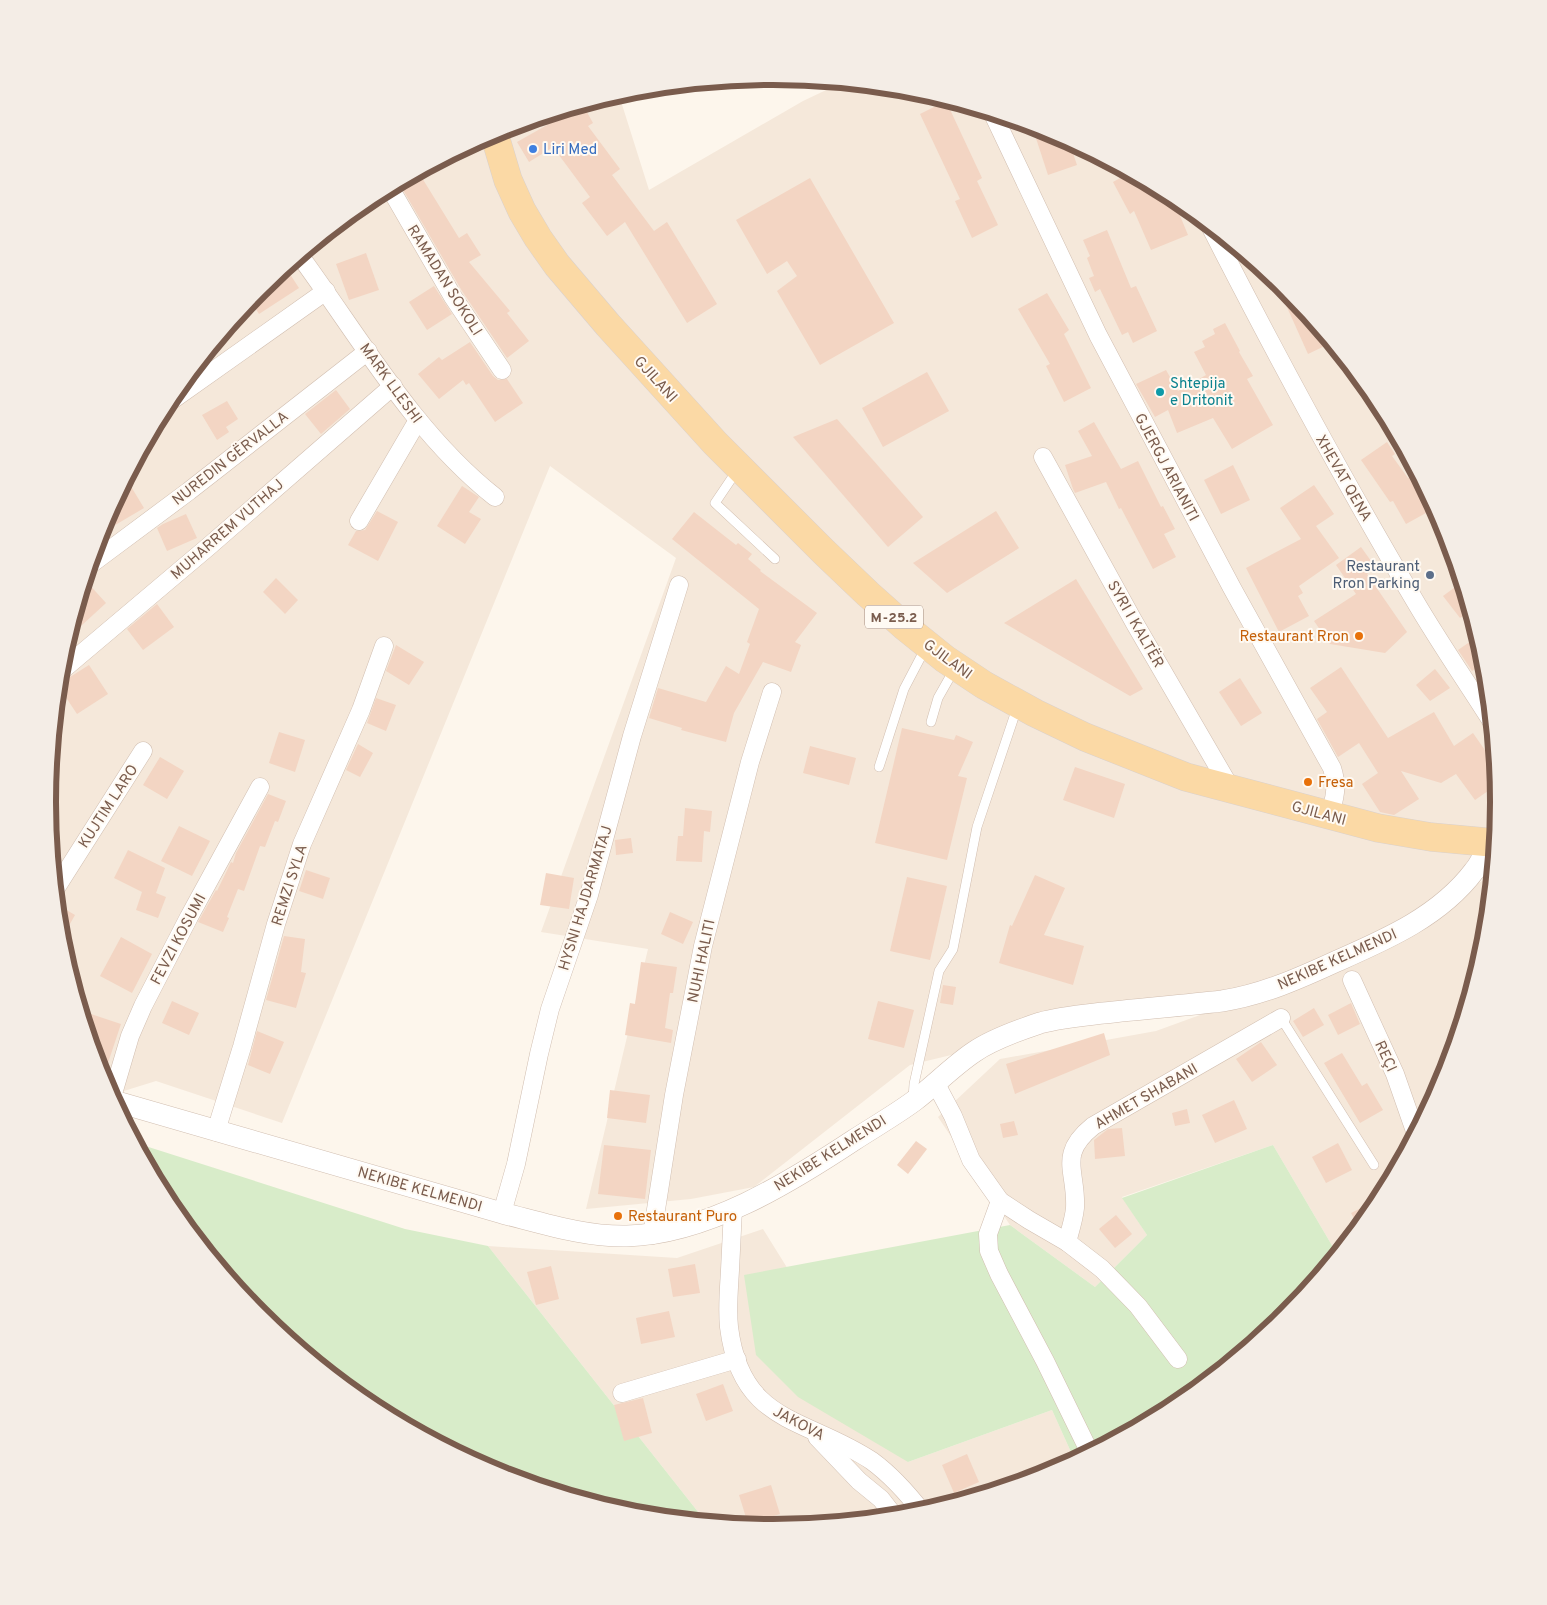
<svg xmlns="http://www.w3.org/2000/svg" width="1547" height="1605" viewBox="0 0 1547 1605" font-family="Overpass,sans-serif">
<rect width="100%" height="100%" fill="#fdf6ec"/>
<!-- residential -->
<g fill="#f5e8da">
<path d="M841,83L915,91L1052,132L1177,199L1287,289L1377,399L1444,525L1486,661L1499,803L1493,869L1435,896L1411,918L1486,879H1492L1485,944L1444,1081L1377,1206L1337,1254L1273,1145L1122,1197L1147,1235L1095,1287L1010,1225L938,1117L1000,1059L1156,1031L1222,1007L1075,1025L910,1065L754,1187L691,1199L586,1209L648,949L541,932L676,558L550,466L282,1123L156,1081L111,1095L103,1080L61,944L48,802L62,661L103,524L170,399L260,289L370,199L496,132L619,95L649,190L803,101Z"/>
<path d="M763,1229L908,1462L1052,1410L1075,1461L1051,1473L915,1515L773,1528L706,1522L488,1246L677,1258Z"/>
</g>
<!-- green -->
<g fill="#d8ecc9">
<path d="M136,1143L405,1229L488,1246L706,1522L632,1514L495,1473L370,1406L260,1316L170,1206Z"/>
<path d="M1273,1145L1337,1254L1287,1316L1177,1406L1075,1461L1052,1410L908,1462L798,1397L756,1355L744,1275L1010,1225L1095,1287L1147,1235L1122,1198Z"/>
</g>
<!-- building -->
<g fill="#f3d5c3">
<path d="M946,101L982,178L977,181L998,225L972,238L955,201L960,199L920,114Z"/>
<path d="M583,105L593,123L588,126L620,169L612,175L654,231L667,222L717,304L687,323L625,222L607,236L582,203L590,197L553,147L529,162L517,142L547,125L542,118Z"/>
<path d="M1032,126L1052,132L1069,141L1077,165L1048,175Z"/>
<path d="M419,173L459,238L467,233L481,255L469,262L510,311L507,313L529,341L507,358L462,291L399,183Z"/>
<path d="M1129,173L1165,192L1173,208L1176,206L1188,235L1151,250L1134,211L1130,214L1113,182Z"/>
<path d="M810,178L894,323L820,365L777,291L797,276L787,261L767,274L736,220Z"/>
<path d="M1107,230L1131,288L1136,286L1157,331L1133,343L1128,332L1122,335L1100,289L1095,292L1089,278L1094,276L1087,258L1090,256L1083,240Z"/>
<path d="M366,253L379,290L349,300L336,264Z"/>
<path d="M286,268L299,288L259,314L251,301L260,289Z"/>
<path d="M1280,283L1287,289L1331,343L1308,354L1277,285Z"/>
<path d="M434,286L452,314L427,330L409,302Z"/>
<path d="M1047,293L1069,330L1064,334L1091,388L1064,402L1046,366L1050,364L1018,309Z"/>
<path d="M1225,323L1240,351L1239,352L1253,376L1247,379L1273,425L1232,449L1213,418L1177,433L1168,410L1155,417L1136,384L1166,370L1178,391L1206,375L1194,352L1205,347L1202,341L1215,334L1213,329Z"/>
<path d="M470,342L493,376L498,380L507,379L523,403L495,422L469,383L466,385L463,380L439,399L418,374L439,357L442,360Z"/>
<path d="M927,372L949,411L883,447L862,408Z"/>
<path d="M336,390L350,409L321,434L305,414Z"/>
<path d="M227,401L238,419L226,427L229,432L217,440L202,415Z"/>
<path d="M837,419L923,517L888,547L793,437Z"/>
<path d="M1094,422L1121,469L1138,461L1161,507L1163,506L1175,529L1164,534L1176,557L1153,569L1121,508L1119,509L1106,482L1075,493L1073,489L1065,465L1092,456L1078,431Z"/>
<path d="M1387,442L1395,454L1392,456L1408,478L1416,474L1435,508L1406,524L1393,501L1390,502L1361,460Z"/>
<path d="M1233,465L1250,500L1221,514L1204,480Z"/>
<path d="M127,480L144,508L100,534L103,524Z"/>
<path d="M1314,485L1334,514L1316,526L1339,558L1299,586L1303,593L1298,596L1309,616L1279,632L1246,568L1301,539L1280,508Z"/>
<path d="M462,486L479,497L469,512L481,519L465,544L437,526Z"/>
<path d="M377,511L398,522L378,561L348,545L356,531L365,530Z"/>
<path d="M996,511L1019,548L947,593L913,563Z"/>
<path d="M694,512L736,545L738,543L752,554L748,559L761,570L760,571L817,613L795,642L801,645L791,672L763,662L734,713L726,742L681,730L682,728L649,718L658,688L706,702L726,666L739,674L750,644L747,642L759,609L672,539Z"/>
<path d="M186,514L197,538L167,551L157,528L163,524Z"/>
<path d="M1361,547L1376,568L1367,574L1407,632L1385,653L1330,644L1314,621L1356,594L1336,565Z"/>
<path d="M276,578L298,600L285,614L263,592Z"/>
<path d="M1076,579L1143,689L1130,696L1004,623Z"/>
<path d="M86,581L106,603L69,637L80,601Z"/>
<path d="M1462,582L1471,611L1460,618L1443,596Z"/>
<path d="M157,604L174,627L143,650L127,629Z"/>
<path d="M1471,641L1484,664L1472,671L1458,650Z"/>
<path d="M396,645L424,662L409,685L386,671Z"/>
<path d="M89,665L108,694L77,714L59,687V684Z"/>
<path d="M1341,667L1388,738L1434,712L1454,746L1473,733L1496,766L1498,784L1475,800L1456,774L1441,783L1401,771L1419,799L1394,815L1380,812L1362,784L1378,773L1359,743L1338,757L1317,719L1327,712L1310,688Z"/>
<path d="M1435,669L1450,688L1430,701L1416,685Z"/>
<path d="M1240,678L1262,713L1241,726L1219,692Z"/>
<path d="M376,698L396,705L386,731L367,723Z"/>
<path d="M902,728L954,740L956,735L973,742L958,776L967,778L947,860L875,843Z"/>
<path d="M279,732L305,740L295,772L269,763Z"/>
<path d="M358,744L373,753L360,777L346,770Z"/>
<path d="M810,746L856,758L849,785L803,773Z"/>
<path d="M160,757L184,771L167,799L143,785Z"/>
<path d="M1075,767L1125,784L1114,818L1063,800Z"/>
<path d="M268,794L286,801L278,822L275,821L265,847L260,846L244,891L238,889L227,917L229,918L223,932L198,922L216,890L217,891L231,862L233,863L236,853Z"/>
<path d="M685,808L712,811L710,832L704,831L702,862L676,861L678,836H683Z"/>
<path d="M179,826L210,841L192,876L161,861Z"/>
<path d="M631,838L633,853L616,855L615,840Z"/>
<path d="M128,850L165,868L156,893L166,897L158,918L136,910L142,892L114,878Z"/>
<path d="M306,870L330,878L323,899L299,891Z"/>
<path d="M546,873L574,878L569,909L540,905Z"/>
<path d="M1035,875L1065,888L1044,935L1084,946L1073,985L999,963L1010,925L1012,926Z"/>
<path d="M907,877L947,886L930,960L890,951Z"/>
<path d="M58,905L75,915L61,940L59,921Z"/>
<path d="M670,912L693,922L683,944L661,934Z"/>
<path d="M284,936L305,939L301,972L306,973L296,1008L266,1000Z"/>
<path d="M121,937L152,954L132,993L100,976Z"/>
<path d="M641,962L677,967L673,993H670L665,1028L673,1030L671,1043L625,1035L630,1003L635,1004Z"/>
<path d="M943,985L956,987L953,1005L940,1003Z"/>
<path d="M172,1001L199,1013L189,1035L162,1023Z"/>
<path d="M878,1001L914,1010L904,1048L868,1039Z"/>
<path d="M1351,1003L1360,1024L1338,1035L1328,1015Z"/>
<path d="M1314,1008L1324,1025L1303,1037L1293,1021Z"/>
<path d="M82,1011L121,1024L108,1063L97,1061Z"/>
<path d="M257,1031L284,1042L270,1074L248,1065Z"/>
<path d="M1104,1033L1110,1055L1015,1094L1006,1064Z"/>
<path d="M1261,1042L1277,1065L1252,1082L1236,1059Z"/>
<path d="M1342,1053L1362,1086L1367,1083L1383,1110L1360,1123L1324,1063Z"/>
<path d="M610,1090L650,1095L646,1123L607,1118Z"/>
<path d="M1234,1100L1247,1129L1215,1143L1202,1115Z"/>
<path d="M1187,1109L1190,1123L1175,1126L1172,1113Z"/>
<path d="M1014,1121L1018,1135L1003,1138L1000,1124Z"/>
<path d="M1122,1128L1125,1156L1095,1159L1094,1140L1108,1129Z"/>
<path d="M916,1141L927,1149L908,1174L897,1165Z"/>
<path d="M1338,1143L1352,1170L1326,1183L1312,1157Z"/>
<path d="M604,1145L651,1150L645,1199L598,1194Z"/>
<path d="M1381,1198L1377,1206L1359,1228L1351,1213Z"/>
<path d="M1116,1215L1132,1234L1115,1248L1099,1229Z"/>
<path d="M695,1264L700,1293L673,1297L668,1269Z"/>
<path d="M551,1266L559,1299L536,1305L527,1272Z"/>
<path d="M669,1311L675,1337L641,1344L636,1318Z"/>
<path d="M723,1384L733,1411L706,1421L696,1394Z"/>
<path d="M643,1398L652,1433L624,1441L614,1405Z"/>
<path d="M967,1454L979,1482L954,1493L942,1465Z"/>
<path d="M771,1485L780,1514L748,1524L739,1495Z"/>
</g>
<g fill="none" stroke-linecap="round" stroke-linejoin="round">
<!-- service casing -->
<g stroke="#d1beb0" stroke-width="10">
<g id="service">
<path d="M738,469L715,503L775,559"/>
<path d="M931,722L938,698L955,668"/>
<path d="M879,767L904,689L926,647"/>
<path d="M1281,1018L1374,1165"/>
<path d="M913,1099L914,1084L939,971L953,949L977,827L1017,708"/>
</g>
</g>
<!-- minor casing -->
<g stroke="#d1beb0" stroke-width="19">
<g id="minor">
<path d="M993,114L1098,335L1232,588L1332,768C1338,786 1335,799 1329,816"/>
<path d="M390,188L453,297L502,370"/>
<path d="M1210,226C1275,353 1342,478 1415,601C1439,642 1466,681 1492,722"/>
<path d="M300,256C361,339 414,433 495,497"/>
<path d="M168,403L326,291"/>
<path d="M1043,457L1134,622L1231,789"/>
<path d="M359,521L418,420"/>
<path d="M91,564L189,491L368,351"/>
<path d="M61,671L208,547L393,386"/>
<path d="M56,888L143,751"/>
<path d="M1352,980L1395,1074L1416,1134"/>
<path d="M936,1084L953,1116L971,1160L1000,1201L1029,1220L1067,1242L1102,1269L1138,1306L1178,1359"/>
<path d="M112,1097L130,1036L143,1006L189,917L260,787"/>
<path d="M217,1132L220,1118L242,1047L276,924L302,844L361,710L384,646"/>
<path d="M1000,1201L988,1234L989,1251L999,1274L1045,1361L1090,1453"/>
<path d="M733,1209C732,1229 731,1249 730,1270C729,1289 727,1308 729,1327C741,1425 806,1417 872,1461C891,1475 908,1494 922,1512"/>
<path d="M502,1213L516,1164L539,1054L550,1009L589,895L632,736L679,585"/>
<path d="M652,1235L674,1095L703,946L750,762L772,692"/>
<path d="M1067,1242C1070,1231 1074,1219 1075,1208C1077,1171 1057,1155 1093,1126L1281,1018"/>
<path d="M622,1393L737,1359"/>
<path d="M817,1437L859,1481L881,1499L895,1517"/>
</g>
</g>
<!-- tertiary casing -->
<g stroke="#d1beb0" stroke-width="22">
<path id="tertiary" d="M114,1101L502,1213C542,1223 585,1237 627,1236C706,1234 789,1183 854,1140C874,1127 895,1115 914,1101C935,1085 953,1066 974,1052C990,1041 1022,1029 1040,1023C1058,1018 1077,1016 1095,1014C1137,1009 1180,1006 1222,1001C1262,995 1300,978 1337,961C1387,939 1440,916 1474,871C1481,863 1485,852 1490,842"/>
</g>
<!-- primary casing -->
<g stroke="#dad1cd" stroke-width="29">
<path id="primary" d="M494,133L508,180L522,211L538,238L557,265L608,325L715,443L824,552L868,594L904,626L945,659L984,685L1035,713L1085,737L1186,777L1378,828L1431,837L1496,843"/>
</g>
<!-- service -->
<use href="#service" stroke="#fff" stroke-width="9"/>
<!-- minor -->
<use href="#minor" stroke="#fff" stroke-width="18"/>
<!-- tertiary -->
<use href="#tertiary" stroke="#fff" stroke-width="21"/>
<!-- primary -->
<use href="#primary" stroke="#fbd9a5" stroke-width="28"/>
</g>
<!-- markers -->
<circle fill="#3f7fe0" stroke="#fffaf3" stroke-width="2" cx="533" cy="149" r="5"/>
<circle fill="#0f9aa8" stroke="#fffaf3" stroke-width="2" cx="1160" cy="392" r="5"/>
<circle fill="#5c6f8a" stroke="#fffaf3" stroke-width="2" cx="1430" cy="575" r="5"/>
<g fill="#e8710a" stroke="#fffaf3" stroke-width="2">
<circle cx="1359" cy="636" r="5"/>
<circle cx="1308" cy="782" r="5"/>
<circle cx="618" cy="1216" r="5"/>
</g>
<g text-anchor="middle" stroke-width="4" stroke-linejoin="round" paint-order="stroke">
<!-- shield labels -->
<rect fill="#fffaf3" stroke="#a28b7f" stroke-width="1" x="865" y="605.5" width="58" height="23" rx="4"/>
<g font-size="14" font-weight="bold" fill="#7a5c4d">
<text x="894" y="622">M-25.2</text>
</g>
<!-- shop labels -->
<g font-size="15" fill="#366cbe" stroke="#fffaf3" text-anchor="start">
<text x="543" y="154">Liri Med</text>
</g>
<!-- street labels -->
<g font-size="15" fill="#7a5c4d" stroke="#fffaf3">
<text transform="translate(445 280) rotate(58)" y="5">RAMADAN SOKOLI</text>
<text transform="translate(656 379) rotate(48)" y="5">GJILANI</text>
<text transform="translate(391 383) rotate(54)" y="5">MARK LLESHI</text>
<text transform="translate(230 458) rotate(-38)" y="5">NUREDIN GËRVALLA</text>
<text transform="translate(1167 467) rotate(62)" y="5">GJERGJ ARIANITI</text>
<text transform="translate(1344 478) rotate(60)" y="5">XHEVAT QENA</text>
<text transform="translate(227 529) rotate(-41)" y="5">MUHARREM VUTHAJ</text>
<text transform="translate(1136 624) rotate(60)" y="5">SYRI I KALTËR</text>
<text transform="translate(948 659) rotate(36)" y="5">GJILANI</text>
<text transform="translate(108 806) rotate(-57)" y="5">KUJTIM LARO</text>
<text transform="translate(1319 813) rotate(15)" y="5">GJILANI</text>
<text transform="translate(289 885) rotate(-72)" y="5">REMZI SYLA</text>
<text transform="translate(585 898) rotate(-73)" y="5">HYSNI HAJDARMATAJ</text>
<text transform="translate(178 939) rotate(-62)" y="5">FEVZI KOSUMI</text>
<text transform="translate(1337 959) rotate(-24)" y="5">NEKIBE KELMENDI</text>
<text transform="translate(701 961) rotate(-78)" y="5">NUHI HALITI</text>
<text transform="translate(1386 1056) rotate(65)" y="5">REÇI</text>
<text transform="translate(1146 1096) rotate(-30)" y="5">AHMET SHABANI</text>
<text transform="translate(830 1153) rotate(-32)" y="5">NEKIBE KELMENDI</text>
<text transform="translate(420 1189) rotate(16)" y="5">NEKIBE KELMENDI</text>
<text transform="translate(799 1423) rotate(28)" y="5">JAKOVA</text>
</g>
<!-- culture labels -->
<g font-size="15" fill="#0d838f" stroke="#fffaf3" text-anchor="start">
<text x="1170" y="388">Shtepija<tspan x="1170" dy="17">e Dritonit</tspan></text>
</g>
<!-- service labels -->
<g font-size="15" fill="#4e5e75" stroke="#fffaf3" text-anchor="end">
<text x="1420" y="571">Restaurant<tspan x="1420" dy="17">Rron Parking</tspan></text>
</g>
<!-- food labels -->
<g font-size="15" fill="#c56008" stroke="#fffaf3" text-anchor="start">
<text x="1349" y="641" text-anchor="end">Restaurant Rron</text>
<text x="1318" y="787">Fresa</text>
<text x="628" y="1221">Restaurant Puro</text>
</g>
</g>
<!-- crop -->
<path d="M0 0H1547V1605H0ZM56 802a717 717 0 1 1 1434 0a717 717 0 1 1-1434 0Z" fill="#f4ede6" fill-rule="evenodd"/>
<path fill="none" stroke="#7a5c4d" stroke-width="6" d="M56 802a717 717 0 1 1 1434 0a717 717 0 1 1-1434 0Z"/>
</svg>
